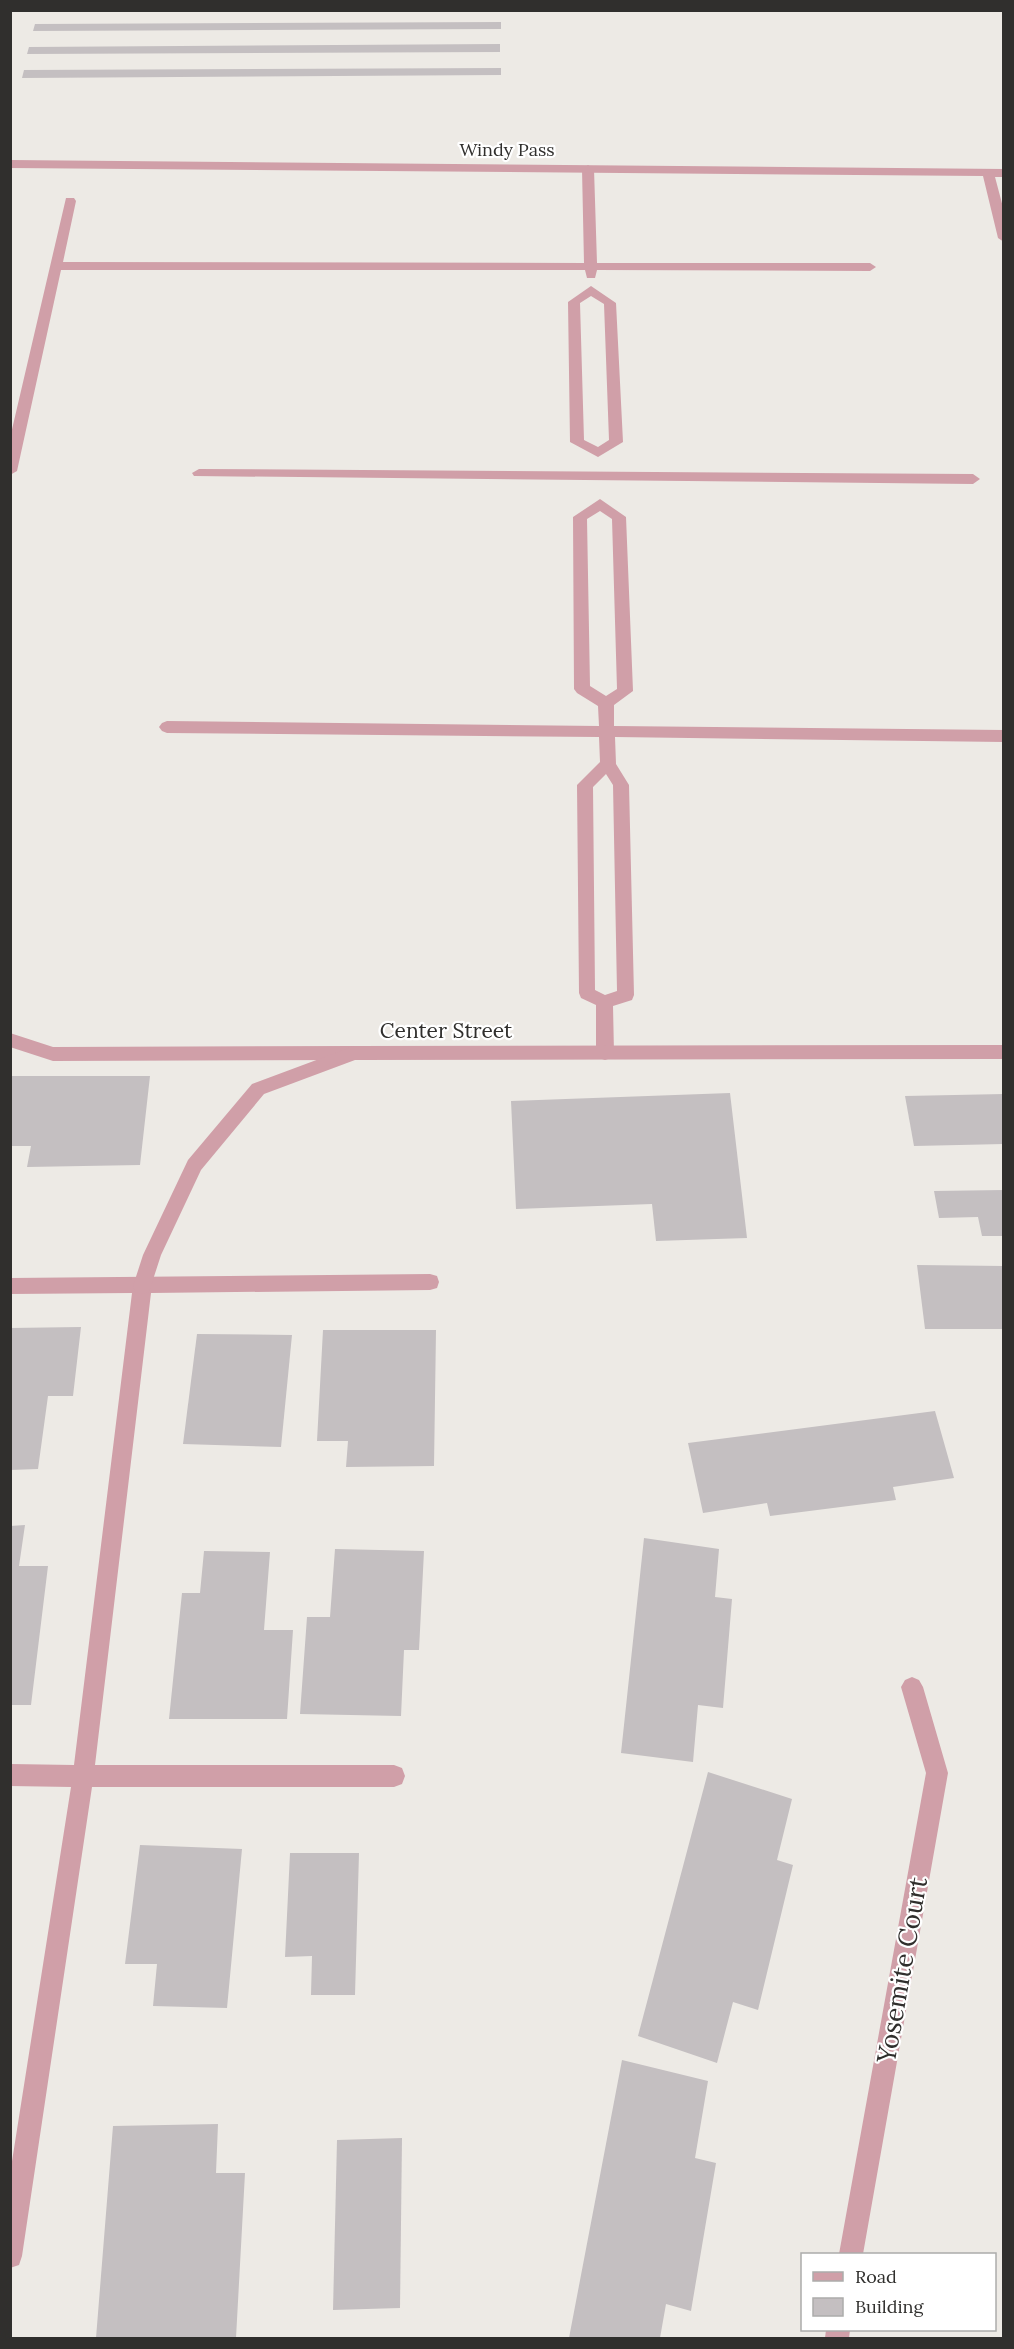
<svg xmlns="http://www.w3.org/2000/svg" width="1014" height="2349" viewBox="0 0 1014 2349" font-family="Lora,serif">
<rect width="100%" height="100%" fill="#edeae5"/>
<!-- building -->
<g fill="#c4bfc1">
<path d="M501,22V29L33,31L35,24Z"/>
<path d="M500,44V52L27,54L29,47Z"/>
<path d="M501,68V75L22,78L24,70Z"/>
<path d="M10,1076H150L140,1165L27,1167L31,1146H10Z"/>
<path d="M730,1093L747,1238L656,1241L652,1204L516,1209L511,1101Z"/>
<path d="M1004,1094V1144L914,1146L905,1096Z"/>
<path d="M1004,1190V1236H982L978,1217L939,1218L934,1191Z"/>
<path d="M917,1265L1004,1266V1329H925Z"/>
<path d="M81,1327L73,1396H48L38,1469L10,1470V1328Z"/>
<path d="M323,1330H436L434,1466L346,1467L348,1441H317Z"/>
<path d="M197,1334L292,1335L281,1447L183,1444Z"/>
<path d="M935,1411L954,1478L893,1487L896,1500L770,1516L767,1503L703,1513L688,1443Z"/>
<path d="M25,1525L19,1566H48L31,1705H10V1526Z"/>
<path d="M644,1538L719,1549L715,1597L732,1599L723,1708L698,1705L693,1762L621,1753Z"/>
<path d="M335,1549L424,1551L419,1650H404L401,1716L300,1714L307,1617H330Z"/>
<path d="M204,1551L270,1552L264,1630H293L287,1719H169L182,1593H200Z"/>
<path d="M708,1772L792,1799L777,1860L793,1865L758,2010L733,2002L717,2063L638,2036Z"/>
<path d="M140,1845L242,1849L227,2008L153,2006L157,1964H125Z"/>
<path d="M290,1853H359L355,1995H311L312,1956L285,1957Z"/>
<path d="M622,2060L708,2081L695,2158L716,2163L691,2311L666,2304L660,2338H569Z"/>
<path d="M218,2124L216,2173H245L236,2338H96L113,2126Z"/>
<path d="M402,2138L400,2308L333,2310L337,2140Z"/>
</g>
<g fill="none" stroke-linecap="round" stroke-linejoin="round">
<!-- lane -->
<g fill="#d09fa8" fill-rule="evenodd">
<path d="M588,165L594,169L597,263H870L876,267L870,271L597,270L595,278H587L585,270H61L17,471L10,475V438L66,198H74L76,201L63,262L584,263L582,169Z"/>
<path d="M591,286L616,303L623,442L598,457L570,442L568,302ZM591,296L604,304L609,440L598,447L584,440L580,303Z"/>
<path d="M199,469L973,474L980,479L973,484L194,476L192,473Z"/>
<path d="M600,499L626,517L633,691L614,705V726L1004,730V742L615,737L616,764L629,785L634,995L632,1000L613,1006L614,1053L611,1058L605,1060L599,1058L596,1053V1005L581,998L579,993L577,785L600,762L599,737L167,733L162,731L159,727L162,723L167,721L599,726L598,706L577,693L574,689L573,517ZM600,511L612,519L617,689L606,696L590,686L587,519ZM606,774L613,785L617,991L605,995L595,990L593,787Z"/>
<path d="M10,1033L53,1047L354,1046L360,1048L363,1053L360,1058L354,1060L53,1061L10,1047Z"/>
<path d="M430,1274L437,1276L439,1282L437,1288L430,1290L151,1293L95,1765H394L402,1768L405,1776L402,1784L394,1787H92L22,2256L19,2265L10,2268V2174L71,1787L10,1786V1764L74,1765L132,1293L10,1294V1278Z"/>
</g>
<!-- street -->
<g fill="#d09fa8" fill-rule="evenodd">
<path d="M10,160L1004,169V177H995L1004,211V242L998,238L983,176L10,168Z"/>
<path d="M1004,1045V1059L355,1060L264,1094L201,1170L161,1255L149,1292L142,1294L135,1292L133,1286L143,1255L188,1160L252,1084L354,1046Z"/>
<path d="M912,1677L919,1680L923,1687L948,1773L863,2254H839L926,1773L901,1687L905,1680Z"/>
<path d="M826,2330H850L849,2338H825Z"/>
</g>
</g>
<g text-anchor="middle" stroke-width="4.5" stroke-linejoin="round" paint-order="stroke">
<!-- far-street labels -->
<g font-size="18" fill="#302f2d" stroke="#fff">
<text x="507" y="156">Windy Pass</text>
</g>
<!-- street labels -->
<g font-size="21" fill="#302f2d" stroke="#fff">
<text x="446" y="1038">Center Street</text>
</g>
<!-- near-street labels -->
<g font-size="26" fill="#302f2d" stroke="#fff">
<text transform="translate(902 1970) rotate(-80)" y="9">Yosemite Court</text>
</g>
</g>
<!-- border -->
<rect width="1014" height="2349" fill="none" stroke="#302f2d" stroke-width="24"/>
<!-- legend -->
<rect x="801" y="2253" width="195" height="78" fill="#ffffff" stroke="#acacab" stroke-width="1.5"/>
<rect x="813" y="2272" width="30" height="9" fill="#d09fa8" stroke="#acacab" stroke-width="1.5"/>
<text x="855" y="2283" font-size="18" fill="#302f2d">Road</text>
<rect x="813" y="2298" width="30" height="18" fill="#c4bfc1" stroke="#acacab" stroke-width="1.5"/>
<text x="855" y="2313" font-size="18" fill="#302f2d">Building</text>
</svg>
